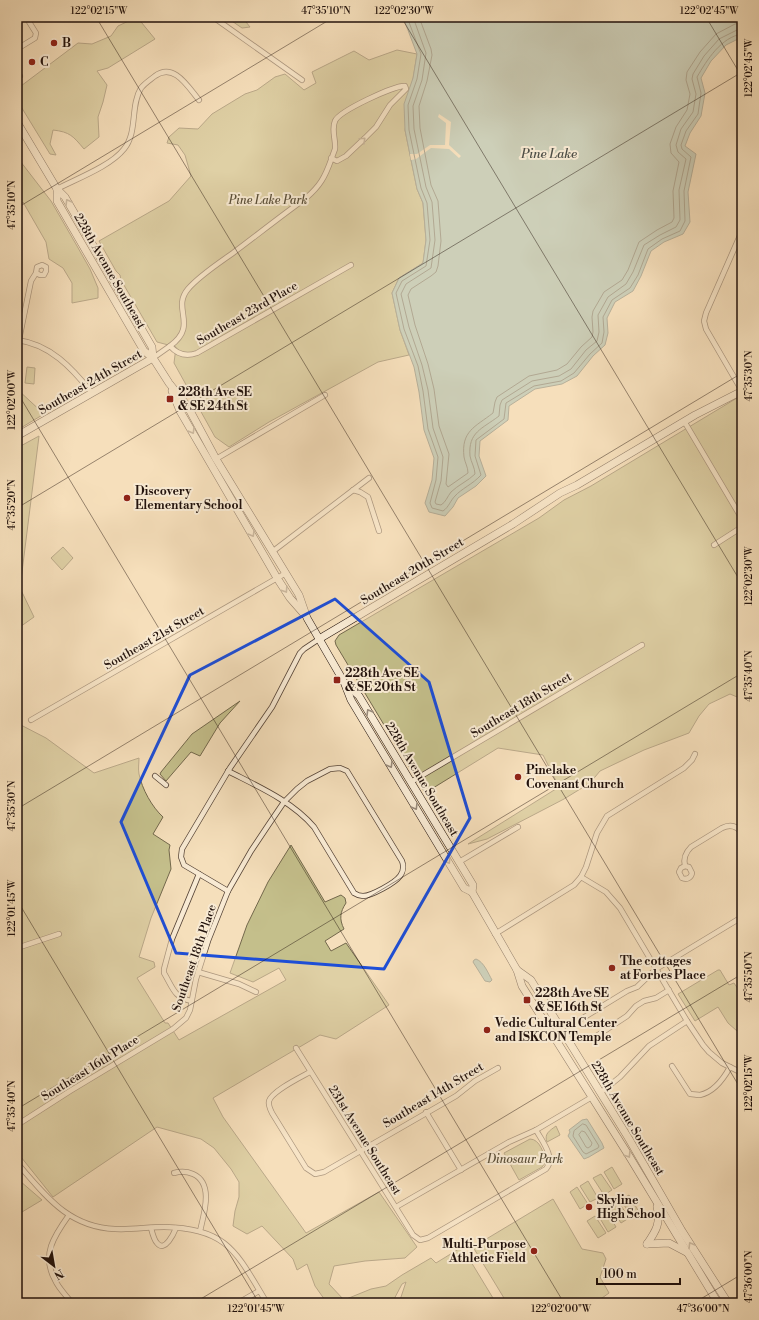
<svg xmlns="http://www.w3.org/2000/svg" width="759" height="1320" viewBox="0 0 759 1320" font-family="'Libre Bodoni',serif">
<rect width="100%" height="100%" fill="#f5dfbb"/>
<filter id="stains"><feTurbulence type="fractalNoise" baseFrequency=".005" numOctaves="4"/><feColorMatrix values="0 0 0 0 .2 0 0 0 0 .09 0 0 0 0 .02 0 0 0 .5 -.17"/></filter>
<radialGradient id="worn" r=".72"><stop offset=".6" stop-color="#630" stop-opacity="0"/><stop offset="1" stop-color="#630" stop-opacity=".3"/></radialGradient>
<!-- green -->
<g fill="#c4bf8b" stroke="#73684c">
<path d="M137,17L155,39L108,68L97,71L107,85L103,102L98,117L99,137L84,149C73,136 70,132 53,130L50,144L56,155L50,154L17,100V89L78,43L92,44L111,36L118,26Z"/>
<path d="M226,17H242L250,27L242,28Z"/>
<path d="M397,50L417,54L405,130L417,189L423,203L426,240L423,263L399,278L392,293L400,330L409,355L378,362L269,422L229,447L215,437L174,363L176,347L157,342L121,280L120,275L116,271L99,241L169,201L191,176L185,155L178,145L167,143L169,137L179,128L198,129L212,114L245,94L257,90L275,77L285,74L304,90L316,83L312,72L354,51L369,60Z"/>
<path d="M17,157L51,201L77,246L90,269L98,288V298L72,303V283L63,268L49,259L46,242L23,202L17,211Z"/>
<path d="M27,367L35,368L34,384L25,383Z"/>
<path d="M17,389L44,414L19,429L17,435Z"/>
<path d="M742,395V699L730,694L709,704L699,716L689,733L644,750L600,771L590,783L564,799L487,839L468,844L559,787L543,755L498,748L425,793L336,645L335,641L339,635L539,518L564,500L591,486Z"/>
<path d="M39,436L20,588L34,617L17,629V448Z"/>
<path d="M63,547L73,558L62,570L51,558Z"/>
<path d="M240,701L220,723L200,756L191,752L166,781L160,774L161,772L192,734Z"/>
<path d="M17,723L46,738L94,773L139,758C139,763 138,769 139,774C142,789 152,807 163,817L153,834L170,845L169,850L171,869L151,918L139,957L154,962L155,967L137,978L165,1023H168L179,1040L286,980L279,968L253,982L230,973L247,925L268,882L291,845L325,902L341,895L345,898L346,903C340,912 339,919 344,929L325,941L331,951L346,943L389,1005L336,1039L320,1035L213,1098L223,1117L306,1233L379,1192L417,1247L405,1258L365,1261L334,1266L329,1284L344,1300L371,1289L386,1286L402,1275L431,1258L436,1263L462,1247L496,1303H399L406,1282L402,1284L392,1303H327L315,1286L307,1264L297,1270L293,1259L262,1226L247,1234L233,1226L235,1211L239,1197V1182L231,1169L214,1148L201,1139L157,1127L53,1197L17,1152Z"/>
<path d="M718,970H720L729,985L734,983L742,995V1029L737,1031L728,1023L718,1007L695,1021L678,994Z"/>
<path d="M556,1126L560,1135L547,1142C544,1134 549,1131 556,1126Z"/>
<path d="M530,1139C540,1139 544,1154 546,1162L542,1167L519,1180L504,1153Z"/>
<path d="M612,1167L622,1184L614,1189L604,1172Z"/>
<path d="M601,1174L612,1190L604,1195L593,1178Z"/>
<path d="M20,1181L42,1200L17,1215V1183Z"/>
<path d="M588,1181L598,1198L590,1202L580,1186Z"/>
<path d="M577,1187L588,1204L580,1209L570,1192Z"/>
<path d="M629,1195L639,1212L631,1216L621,1200Z"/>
<path d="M553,1199L582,1249L603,1253L606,1259L600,1277L609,1293L595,1303H507L473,1247Z"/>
<path d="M618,1201L629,1218L621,1223L610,1206Z"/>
<path d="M606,1210L616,1227L608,1232L598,1215Z"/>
<path d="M595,1216L606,1233L598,1238L587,1221Z"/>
</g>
<!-- water -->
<g fill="#9cbcb4" stroke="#6b7871">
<path d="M403,17H742V37L726,45L711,61L701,78L705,93L701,116L690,133L685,146L696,154L688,192L690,222L683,234L664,242L651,251L641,276L633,291L615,302L607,318L608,333L605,345L593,356L577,376L562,384L535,389L509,406L508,420L480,441L479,456L486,476L476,486L458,498L453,507L445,516L429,512L425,503L432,480L434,458L424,430L419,392L414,367L400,330L392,293L399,278L423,263L426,240L423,203L417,189L411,160L405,130L404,104L413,78L417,54Z"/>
<path d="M476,959C484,962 488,973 492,980L490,982L485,981L473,962L474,960Z"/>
<path d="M587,1119L602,1143L604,1148L589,1157L584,1159L568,1136L570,1132L569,1130L582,1120Z"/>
</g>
<!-- pier -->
<path fill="#f5dfbb" d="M439,114L451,122L449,145L461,156L459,158L449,149L431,148L416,159L411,160L410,154H417L430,145H445L446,123L438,117Z"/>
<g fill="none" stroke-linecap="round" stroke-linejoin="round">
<!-- shore -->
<g stroke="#5f6760" stroke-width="1">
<path d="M407,17L421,54L417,79L408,105L409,130L421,188L427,203L430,240L426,266L402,281L396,293L404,329L418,366L423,391L428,429L438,457L436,480L430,503L432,508L443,511C449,507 450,501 455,496C461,489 473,484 481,475L475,456L476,440L504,419L506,403L534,386L561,381L574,373L590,354L602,343L604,332L603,317L612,300L630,288L638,275L648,249L662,239L680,231L685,221L684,191L691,157L682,149L681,145L686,131L698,114L701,93L697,77C707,60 721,37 742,34"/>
<path d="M413,17L426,53L422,80L413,106L414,129L426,187L432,202L435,240L431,268L406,284L401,294L409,327L422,365L428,390L433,428L443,457L441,481L435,502L436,504L441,505C446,502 447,497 451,492C458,485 468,481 475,474C475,468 471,462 470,456C468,432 482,429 499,416L500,405L502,400L532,381L559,376L571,369L586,350L597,341L599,332L598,315L608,297L626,284L633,272L644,245L660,235L676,227L680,220L679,190L686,159L678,152L676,145L681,129L693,112L696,94L692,79L693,74L704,56L719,39L737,30L742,29"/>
<path d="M419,17L431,49L432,55L427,81L419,106L420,128L431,185L438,201L441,241L438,266L436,272L431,276L411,289L408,295L415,325L428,364L434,389L439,426L449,454L446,484L448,487L468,473C468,467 465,463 464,457C461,431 475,427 493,413L495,402L497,397L529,376L557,370L567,364L581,347L592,337L593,332L592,317L593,311L604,292L622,280L628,270L639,242L657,230L672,222L674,218L673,191L679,162L671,153L670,144L676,127L687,110L690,94L686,80L687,72L700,52L716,34L735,24L742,23"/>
<path d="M583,1124L586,1125L599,1146L598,1148L586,1154L583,1152L573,1136L574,1131Z"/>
<path d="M582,1131L585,1132L592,1143L591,1146L588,1148L586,1147L579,1135Z"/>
</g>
<!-- street casing -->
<g stroke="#574538" stroke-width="6">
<g id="street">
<path d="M213,17L302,80"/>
<path d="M17,49L35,38L36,33L26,17"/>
<path d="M17,71L20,76"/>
<path d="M57,189C76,179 111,166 124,149C138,132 130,106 141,88C145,83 150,80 155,76C174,62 188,87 199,100"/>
<path d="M17,340C50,344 72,368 92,393"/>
<path d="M19,340L31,281L36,273L37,267L42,265L46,267V271L44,275H40L36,273"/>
<path d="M170,346C199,325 171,309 188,289C199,276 219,263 233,253C257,235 281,216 306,198C320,186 325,177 331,160C332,157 334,152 335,149C336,139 331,130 335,121C339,111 395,85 405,86L406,89L390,105L376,127L365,138L346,156L337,161L331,158"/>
<path d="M153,358L170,346C177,354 186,357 197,353L351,265"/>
<path d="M742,391L706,329L704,321L706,313L742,231"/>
<path d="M684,421L742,519"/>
<path d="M216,459L325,395"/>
<path d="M353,490L360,492L368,497L379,531"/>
<path d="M714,545L742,527"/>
<path d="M272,552L369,478"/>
<path d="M31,720L286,573"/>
<path d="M155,776L166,785"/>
<path d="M411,782L642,645"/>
<path d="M459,862L518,827"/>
<path d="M685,866L689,867L692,873C691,878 687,880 682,878L679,872L681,868L685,866C683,858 686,852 691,847L722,828C730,824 737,826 742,833"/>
<path d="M581,877L606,892L620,908L687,1021L703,1045L709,1052L722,1063L742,1073"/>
<path d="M228,891L184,865L181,857L182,849L230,768L272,707L300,653L304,649L319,639"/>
<path d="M495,934L574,885L581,877L586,867L597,833L607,816L684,768L692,760L695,754"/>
<path d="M17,948L59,934"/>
<path d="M198,972L239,984L256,992"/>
<path d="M192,1001C174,998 173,988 164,973V969L172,939L199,874"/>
<path d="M578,1021L627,991L637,987L656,969L742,917"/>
<path d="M595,1037L627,1016L636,1006L644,1001L656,998L669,990"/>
<path d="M296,1048L413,1235L420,1240L428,1238L546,1169C556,1158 542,1141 536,1130"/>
<path d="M672,1066L690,1094C693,1094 697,1095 700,1095C714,1092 724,1078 730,1067"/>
<path d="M310,1072C301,1077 272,1091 269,1101C268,1105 270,1109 272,1113L306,1168L315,1174L324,1172L456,1096L475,1081L498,1068"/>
<path d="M600,1093L620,1077L649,1046L687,1021"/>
<path d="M426,1112L461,1170"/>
<path d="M17,1125L70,1091L173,1029L186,1018L190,1010L196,979L208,941L228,891L251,851L269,824L284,802L297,789L307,781L330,769L340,768L347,771L402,861C404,866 403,872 400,876C395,883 371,896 363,896C360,896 357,895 354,893L314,827C292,801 257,786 228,771"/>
<path d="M17,1163C46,1196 68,1227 115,1229C132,1230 148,1227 164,1227C229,1228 237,1254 267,1303"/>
<path d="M174,1173C181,1171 186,1171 193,1174C214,1183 204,1214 200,1231"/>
<path d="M396,1207L509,1142L536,1130L592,1097"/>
<path d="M69,1215C54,1236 41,1255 55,1280C59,1289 66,1295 72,1303"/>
<path d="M151,1228C152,1232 154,1240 157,1243C165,1253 174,1233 176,1228"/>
<path d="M238,1303L259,1291"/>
</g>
</g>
<!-- secondary casing -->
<g stroke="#22120c" stroke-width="8">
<g id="secondary">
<path d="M17,122L57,189L65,197L152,347L153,358"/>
<path d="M57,189V201L144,351L153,358L169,383L188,407L216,459L299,595L307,618L344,682L351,700L464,888L472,892L517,970L522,986L629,1156L718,1303"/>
<path d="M172,391L180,411L277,578L290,598L304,614"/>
<path d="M17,436L153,358"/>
<path d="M319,639L513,524L560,493L577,485L695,415L742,391"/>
<path d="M346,684L359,696L473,885L472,892"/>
<path d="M517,970L531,980L629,1139L682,1231L728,1303"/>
<path d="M647,1244C656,1231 661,1223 657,1207"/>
<path d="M647,1244L669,1243L686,1252"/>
</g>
</g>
<!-- street -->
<use href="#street" stroke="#f8ead3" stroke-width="4.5"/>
<!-- secondary -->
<use href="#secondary" stroke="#f8ead3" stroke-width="7"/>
</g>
<!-- one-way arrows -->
<defs><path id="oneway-chevron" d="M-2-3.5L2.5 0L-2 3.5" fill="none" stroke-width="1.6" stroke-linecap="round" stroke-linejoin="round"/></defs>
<g stroke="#988979">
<use href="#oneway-chevron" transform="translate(363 140) rotate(-43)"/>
<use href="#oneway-chevron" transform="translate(68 202) rotate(-121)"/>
<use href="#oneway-chevron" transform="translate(192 431) rotate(59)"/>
<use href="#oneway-chevron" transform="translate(252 534) rotate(60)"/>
<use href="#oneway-chevron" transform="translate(285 590) rotate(57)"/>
<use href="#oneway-chevron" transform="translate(369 712) rotate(-121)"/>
<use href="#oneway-chevron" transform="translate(390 765) rotate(59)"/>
<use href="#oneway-chevron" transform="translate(415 807) rotate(59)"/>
<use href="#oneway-chevron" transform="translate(448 861) rotate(59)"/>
<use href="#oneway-chevron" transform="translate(628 1155) rotate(58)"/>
<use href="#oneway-chevron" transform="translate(691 1245) rotate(-121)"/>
</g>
<!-- marked area -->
<path d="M0 0H759V1320H0ZM335,599L429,682L470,818L384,969L176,953L121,822L190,675Z" fill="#f5dfbb" fill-opacity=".55" fill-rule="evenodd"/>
<path fill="none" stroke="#1d4ed8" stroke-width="3" stroke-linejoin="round" d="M335,599L429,682L470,818L384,969L176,953L121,822L190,675Z"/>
<!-- ticks -->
<path fill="none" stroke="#22120c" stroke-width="1" stroke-opacity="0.45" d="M96,17L742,1091M401,17L742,584M706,17L742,77M17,208L334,17M17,392L564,1303M17,508L742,72M17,809L742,373M17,900L259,1303M17,1109L742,673M194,1303L742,974M694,1303L742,1274"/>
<!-- markers -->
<g fill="#8f2418" stroke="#f8ead3" stroke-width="1.5">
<circle cx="54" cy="43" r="4"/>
<circle cx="32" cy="62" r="4"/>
<rect x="166" y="395" width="8" height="8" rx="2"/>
<circle cx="127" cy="498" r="4"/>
<rect x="333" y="676" width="8" height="8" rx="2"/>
<circle cx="518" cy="777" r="4"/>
<circle cx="612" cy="968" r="4"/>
<rect x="523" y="996" width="8" height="8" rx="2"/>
<circle cx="487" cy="1030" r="4"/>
<circle cx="589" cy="1207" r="4"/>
<circle cx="534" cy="1251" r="4"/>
</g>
<g text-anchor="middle" stroke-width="4" stroke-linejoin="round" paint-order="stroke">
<!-- poi labels -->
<g font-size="12" font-weight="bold" fill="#22120c" stroke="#f8ead3" text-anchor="start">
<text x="62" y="47">B</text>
<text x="40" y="66">C</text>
<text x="178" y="396">228th Ave SE<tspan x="178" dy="14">&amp; SE 24th St</tspan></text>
<text x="135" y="495">Discovery<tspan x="135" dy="14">Elementary School</tspan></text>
<text x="345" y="677">228th Ave SE<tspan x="345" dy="14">&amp; SE 20th St</tspan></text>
<text x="526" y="774">Pinelake<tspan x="526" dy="14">Covenant Church</tspan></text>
<text x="620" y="965">The cottages<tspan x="620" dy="14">at Forbes Place</tspan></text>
<text x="535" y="997">228th Ave SE<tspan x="535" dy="14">&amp; SE 16th St</tspan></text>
<text x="495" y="1027">Vedic Cultural Center<tspan x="495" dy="14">and ISKCON Temple</tspan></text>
<text x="597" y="1204">Skyline<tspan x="597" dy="14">High School</tspan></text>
<text x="526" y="1248" text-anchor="end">Multi-Purpose<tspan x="526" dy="14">Athletic Field</tspan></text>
</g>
<!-- park labels -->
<g font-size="12" font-style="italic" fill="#5b4f38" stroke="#f8ead3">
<text x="268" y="204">Pine Lake Park</text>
<text x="525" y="1163">Dinosaur Park</text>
</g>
<!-- street labels -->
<g font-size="12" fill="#22120c" stroke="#f8ead3">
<text transform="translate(110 271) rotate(60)" y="4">228th Avenue Southeast</text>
<text transform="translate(247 313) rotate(-30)" y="4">Southeast 23rd Place</text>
<text transform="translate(90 382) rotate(-30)" y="4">Southeast 24th Street</text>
<text transform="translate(412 571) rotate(-31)" y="4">Southeast 20th Street</text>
<text transform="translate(154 638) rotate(-30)" y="4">Southeast 21st Street</text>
<text transform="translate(521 705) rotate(-31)" y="4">Southeast 18th Street</text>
<text transform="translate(422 779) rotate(59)" y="4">228th Avenue Southeast</text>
<text transform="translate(194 958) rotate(-71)" y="4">Southeast 18th Place</text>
<text transform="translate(90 1068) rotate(-32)" y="4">Southeast 16th Place</text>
<text transform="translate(433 1095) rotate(-31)" y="4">Southeast 14th Street</text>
<text transform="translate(628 1118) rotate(59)" y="4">228th Avenue Southeast</text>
<text transform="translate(365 1140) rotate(58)" y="4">231st Avenue Southeast</text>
</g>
<!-- water labels -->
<g font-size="13" font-style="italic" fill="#4d4e47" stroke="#f8ead3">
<text x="549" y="158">Pine Lake</text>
</g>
</g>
<!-- margin -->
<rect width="759" height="1320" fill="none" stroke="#f5dfbb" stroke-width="44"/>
<!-- north arrow -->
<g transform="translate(54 1266) rotate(149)" stroke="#f8ead3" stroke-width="3" paint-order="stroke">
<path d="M0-3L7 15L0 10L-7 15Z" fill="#22120c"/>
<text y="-6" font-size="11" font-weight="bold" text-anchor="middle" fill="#22120c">N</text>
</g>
<!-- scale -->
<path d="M597 1278v6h83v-6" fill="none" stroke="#22120c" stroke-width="2"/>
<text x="603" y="1278" font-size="12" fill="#22120c" stroke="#f8ead3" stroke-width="3" paint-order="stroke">100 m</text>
<rect x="22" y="22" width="715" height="1276" fill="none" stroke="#22120c" stroke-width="1.5"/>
<g font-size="10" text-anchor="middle" fill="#22120c">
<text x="99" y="14">122°02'15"W</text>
<text x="326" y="14">47°35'10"N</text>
<text x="404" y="14">122°02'30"W</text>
<text x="709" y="14">122°02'45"W</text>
<text transform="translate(748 68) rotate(-90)" y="4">122°02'45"W</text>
<text transform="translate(11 205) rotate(-90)" y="4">47°35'10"N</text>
<text transform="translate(748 376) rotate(-90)" y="4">47°35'30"N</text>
<text transform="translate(11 400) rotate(-90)" y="4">122°02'00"W</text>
<text transform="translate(11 505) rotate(-90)" y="4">47°35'20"N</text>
<text transform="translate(748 576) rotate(-90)" y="4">122°02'30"W</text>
<text transform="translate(748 676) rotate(-90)" y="4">47°35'40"N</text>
<text transform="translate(11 806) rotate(-90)" y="4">47°35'30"N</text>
<text transform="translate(11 908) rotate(-90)" y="4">122°01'45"W</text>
<text transform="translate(748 977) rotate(-90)" y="4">47°35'50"N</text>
<text transform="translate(748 1083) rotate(-90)" y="4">122°02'15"W</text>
<text transform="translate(11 1106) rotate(-90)" y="4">47°35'40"N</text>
<text transform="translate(748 1277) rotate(-90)" y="4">47°36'00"N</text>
<text x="256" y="1312">122°01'45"W</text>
<text x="561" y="1312">122°02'00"W</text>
<text x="703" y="1312">47°36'00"N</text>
</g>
<rect width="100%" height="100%" filter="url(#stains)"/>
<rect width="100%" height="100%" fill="url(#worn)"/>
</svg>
